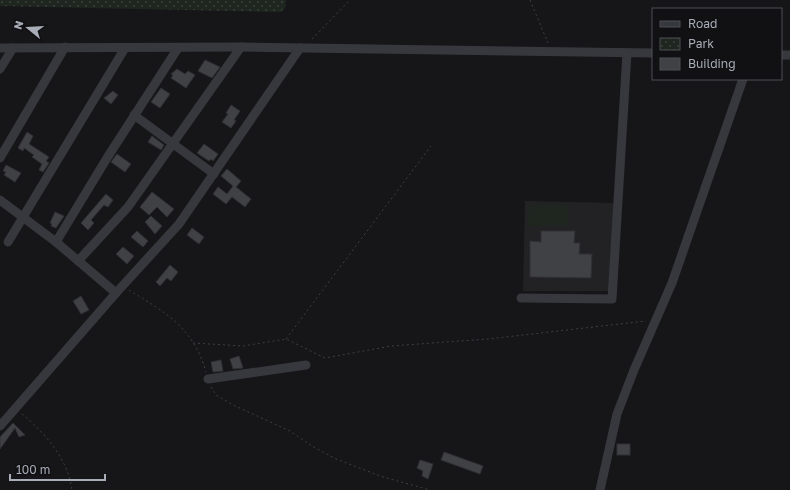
<svg xmlns="http://www.w3.org/2000/svg" width="790" height="490" viewBox="0 0 790 490" font-family="'Golos Text',sans-serif">
<defs>
<pattern id="park-dots" width="8" height="8" patternUnits="userSpaceOnUse"><rect width="8" height="8" fill="#1e261f"/><path d="M2 2h.1M6 6h.1" fill="none" stroke="#3c433d" stroke-width="1.8" stroke-linecap="round"/></pattern>
</defs>
<rect width="100%" height="100%" fill="#161618"/>
<!-- built -->
<path fill="#222225" d="M525,201L614,203L609,291H523Z"/>
<!-- grass -->
<path fill="#1e261f" d="M529,205H568V226H528Z"/>
<!-- park -->
<path fill="url(#park-dots)" d="M0,0H286L285,8L281,12L0,6Z"/>
<!-- building -->
<g fill="#404145" stroke="#303034">
<path d="M205,60L220,67L212,78L198,71Z"/>
<path d="M177,69L185,74L188,71L195,75L186,88L171,78L173,75L171,74Z"/>
<path d="M161,88L170,94L160,108L151,102Z"/>
<path d="M113,91L118,95L111,104L104,98Z"/>
<path d="M231,105L240,111L234,120L236,121L231,128L222,122L228,114L226,113Z"/>
<path d="M27,132L33,136L29,144L49,157L46,161L49,163L43,172L39,170L42,164L32,157L34,155L24,148L23,151L18,148Z"/>
<path d="M152,136L164,145L161,150L148,142Z"/>
<path d="M204,144L218,154L213,161L211,159L209,161L197,153Z"/>
<path d="M117,154L131,164L125,172L111,162Z"/>
<path d="M6,165L21,173L15,182L4,175L6,172L3,171Z"/>
<path d="M227,169L241,181L236,187L251,199L245,207L232,197L226,204L213,194L218,187L227,194L233,186L221,176Z"/>
<path d="M152,192L174,209L167,217L157,207L149,215L140,207Z"/>
<path d="M106,194L113,200L108,207L104,205L91,220L94,223L88,230L81,223Z"/>
<path d="M55,212L64,216L56,228L51,226L52,224L50,223Z"/>
<path d="M151,216L162,226L155,234L145,222Z"/>
<path d="M192,228L204,237L199,244L187,235Z"/>
<path d="M137,231L148,241L143,247L131,237Z"/>
<path d="M541,231H575L574,243H580L579,254H592L591,278L530,277V241L541,242Z"/>
<path d="M123,247L134,256L127,264L116,254Z"/>
<path d="M170,265L178,272L171,281L167,278L160,286L156,282Z"/>
<path d="M81,296L89,310L81,314L73,301Z"/>
<path d="M239,356L243,368L233,369L230,359Z"/>
<path d="M221,360L223,371L213,372L211,362Z"/>
<path d="M13,423L25,435L19,437L15,428L0,449V437Z"/>
<rect x="617" y="444" width="13" height="11"/>
<path d="M444,452L483,466L480,474L441,460Z"/>
<path d="M420,460L433,464L428,479L422,476L423,471L417,468Z"/>
</g>
<g fill="none" stroke-linecap="round" stroke-linejoin="round">
<!-- path -->
<g stroke="#3d3f44" stroke-width="1" stroke-dasharray="2 3" stroke-linecap="butt">
<path d="M530,0L548,43"/>
<path d="M312,39L350,0"/>
<path d="M129,290C166,313 193,327 206,372"/>
<path d="M286,339L431,146"/>
<path d="M193,343L243,346L286,339L325,358L391,346L488,339L646,321"/>
<path d="M211,387L216,395L233,405L290,431L312,446L336,459L383,477L430,490"/>
<path d="M22,414C45,433 68,459 72,490"/>
</g>
<!-- minor -->
<g stroke="#37383d" stroke-width="9">
<path d="M0,48L241,47L653,53"/>
<path d="M781,55H790"/>
<path d="M0,69L13,48"/>
<path d="M134,115L214,174"/>
<path d="M0,158L65,47"/>
<path d="M0,200L56,242L116,293"/>
<path d="M8,242L125,48"/>
<path d="M56,242L107,158L178,48"/>
<path d="M78,261L128,207L241,47"/>
<path d="M521,298L612,299L627,53"/>
<path d="M208,379L306,365"/>
<path d="M0,426L116,293L179,224L300,48"/>
<path d="M600,490L617,414L634,370L672,283L743,79"/>
</g>
</g>
<!-- legend -->
<rect x="652" y="8" width="130" height="72" fill="#111113" stroke="#4d4f55"/>
<rect x="660" y="21" width="20" height="6" fill="#37383d" stroke="#4d4f55"/>
<text x="688" y="28" font-size="12" fill="#a8adb8">Road</text>
<rect x="660" y="38" width="20" height="12" fill="url(#park-dots)" stroke="#4d4f55"/>
<text x="688" y="48" font-size="12" fill="#a8adb8">Park</text>
<rect x="660" y="58" width="20" height="12" fill="#404145" stroke="#4d4f55"/>
<text x="688" y="68" font-size="12" fill="#a8adb8">Building</text>
<!-- north arrow -->
<g transform="translate(28 28) rotate(288)" stroke="#111113" stroke-width="3" paint-order="stroke">
<path d="M0-3L7 15L0 10L-7 15Z" fill="#a8adb8"/>
<text y="-6" font-size="11" font-weight="bold" text-anchor="middle" fill="#a8adb8">N</text>
</g>
<!-- scale -->
<path d="M10 474v6h95v-6" fill="none" stroke="#a8adb8" stroke-width="2"/>
<text x="16" y="474" font-size="12" fill="#a8adb8" stroke="#111113" stroke-width="3" paint-order="stroke">100 m</text>
</svg>
